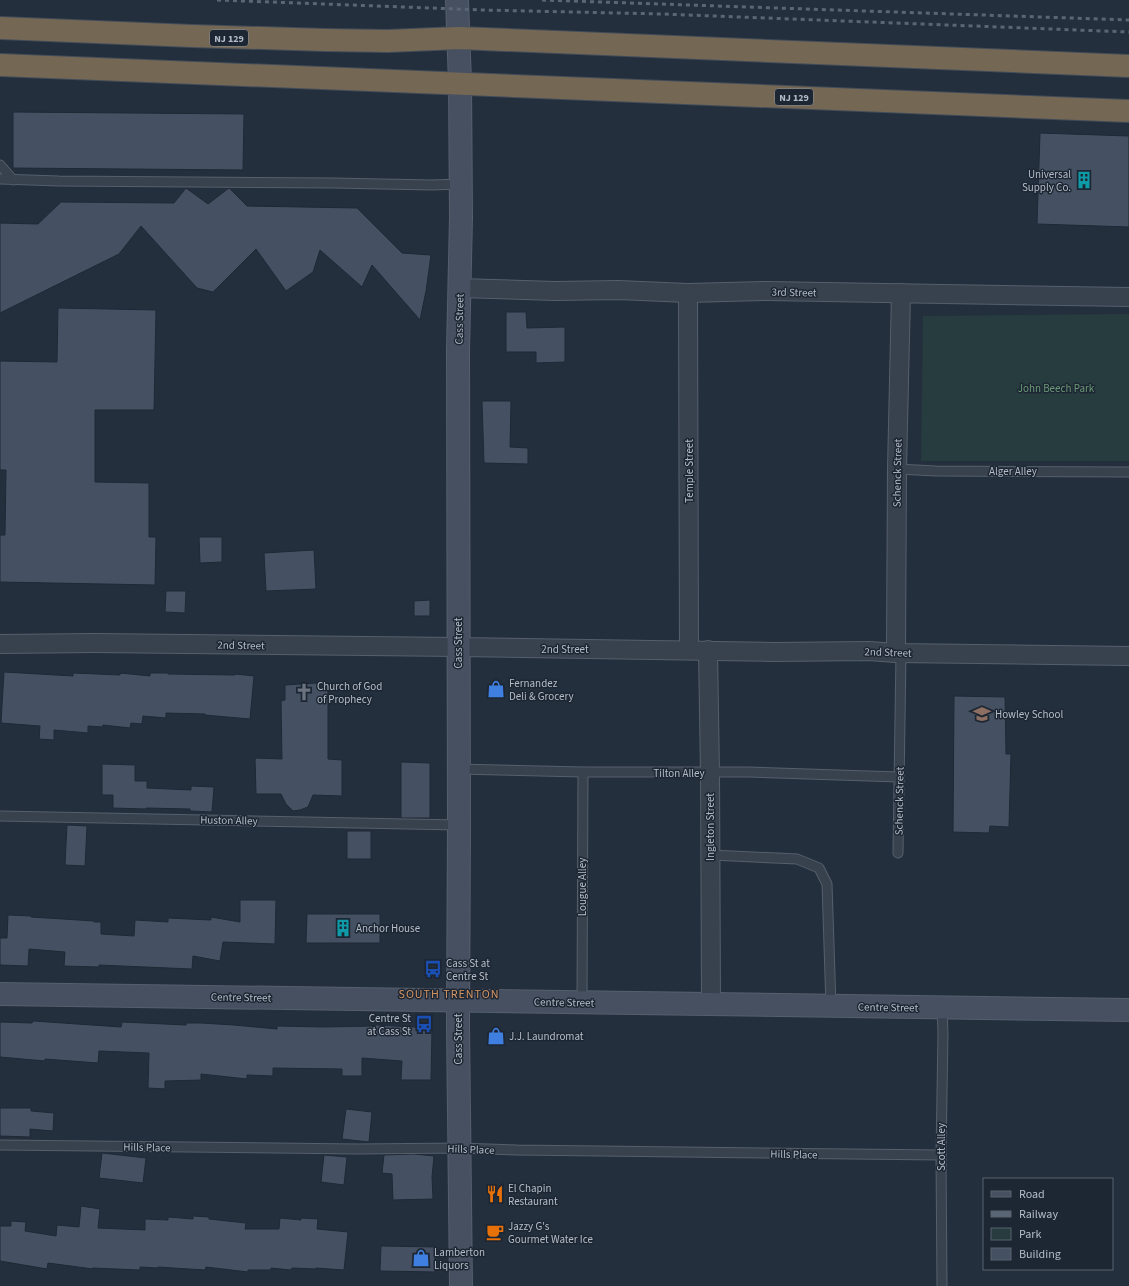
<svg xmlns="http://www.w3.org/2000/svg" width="1129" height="1286" viewBox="0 0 1129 1286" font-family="'Source Sans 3',sans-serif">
<rect width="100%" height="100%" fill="#242f3e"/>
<!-- green -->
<path fill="#263c3f" d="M1129,314V461H921L923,316Z"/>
<!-- building -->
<g fill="#455162" stroke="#1f2835">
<path d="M13,112L244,114L243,170L13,168Z"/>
<path d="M1040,133L1129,136V227L1037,224Z"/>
<path d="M186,188L208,204L229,188L247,206L357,208L402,253L431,255L426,291L420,320L372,265L362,287L320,250L313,272L286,291L256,249L213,292L197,288L141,226L119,254L0,313V223L38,224L61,202L174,203Z"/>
<path d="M58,308L156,310L154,410H95V482L149,483V537H156L155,585L0,582V535H5L6,470H0V361L57,362Z"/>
<path d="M506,312H526L527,328L565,327V362L536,363V352H506Z"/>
<path d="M482,401H511L510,447L528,448V464L484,463Z"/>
<path d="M199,537H222V562L200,563Z"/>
<path d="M314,550L316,589L266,591L264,553Z"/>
<path d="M166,591H186L185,613L165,612Z"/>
<path d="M430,600V616H414V601Z"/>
<path d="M4,672L73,676V673L120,675V673L150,676V673H168V674L235,675V674L254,676L250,719L205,715V714L166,713V718L143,716L142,724L131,723L130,728L103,725V727L88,726V733L54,730V740L39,739L40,726L1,723Z"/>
<path d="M317,683V688L328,686V759L342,760V796L313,795L308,807L300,810L293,811L286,804L281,794H256L255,758L282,759L281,701L285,700V685Z"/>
<path d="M954,696L1005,697L1006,754H1011L1009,827L990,826L989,833L953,832Z"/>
<path d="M401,762L430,763V818H401Z"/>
<path d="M102,764L135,765V781H147V788L191,790V786L214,787L212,812L190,811V809L146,808V809L113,808V795H102Z"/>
<path d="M67,825L87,826L85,866L65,865Z"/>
<rect x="347" y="831" width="24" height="28"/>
<path d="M240,900H276L275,944L223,942L220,961L193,956L192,969L99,965V967L64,966L65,952L29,949L28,966L0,965V938H7L8,915L31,916V917L94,921V922H101V934L134,936L135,920L168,922V918L211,920V917L240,922Z"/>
<path d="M307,914H380V943H306Z"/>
<path d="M33,1021L121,1027L122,1022L186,1025V1023H201L234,1025L277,1029V1026L323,1027L375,1026L376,1025L432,1028L431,1080H401L402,1061L362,1058V1076H342V1069L273,1068V1076L247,1075V1079L201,1074V1080L165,1081V1089L148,1088L149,1053L99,1051L98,1063L45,1059V1061L0,1057V1022L32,1023Z"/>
<path d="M0,1108H31V1111L54,1113L53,1131L30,1129V1137L0,1136Z"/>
<path d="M346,1109L372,1112L369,1142L342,1139Z"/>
<path d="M102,1153L146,1158L143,1183L99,1178Z"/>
<path d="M414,1154L434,1156L432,1177L433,1199L393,1200L392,1174L382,1173L384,1155Z"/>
<path d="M324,1155L347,1157L344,1185L321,1182Z"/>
<path d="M81,1206L100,1209L98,1228L145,1230V1219L168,1220V1217L193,1219V1216L209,1217V1219L246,1223L245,1229H279L280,1218L301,1220V1218L318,1219L317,1229L348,1232L344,1270L316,1268V1269L292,1268L291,1270L271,1268V1270H248V1272L206,1267L205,1270L158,1267V1268L140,1267V1270L93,1268V1269L48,1263L47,1269L0,1261V1226H11V1221L26,1222L25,1231L56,1236L57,1225L79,1227Z"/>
<path d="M381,1246L435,1247V1272L380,1271Z"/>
</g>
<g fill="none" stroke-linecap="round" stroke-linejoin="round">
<!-- lane casing -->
<g stroke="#565f6c" stroke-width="11">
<g id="lane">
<path d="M0,165L13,180"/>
<path d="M0,179L59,181L333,183L432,185L461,184"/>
<path d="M897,469L936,471L1129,472"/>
<path d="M458,769L583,772H749L899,777"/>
<path d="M0,816L459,825"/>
<path d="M898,853L901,653"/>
<path d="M711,855L797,859L819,868L827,884L831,1006"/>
<path d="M582,1002L583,772"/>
<path d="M942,1007L943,1033L941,1155L942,1286"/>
<path d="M0,1145L358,1149L459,1148L517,1150L941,1155"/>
</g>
</g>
<!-- street casing -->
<g stroke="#565f6c" stroke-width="20">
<g id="street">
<path d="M459,288L555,291L618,290L688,293L766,291L1129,297"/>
<path d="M688,293L689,650"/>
<path d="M0,644L95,643L458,647L774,652L869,651L896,653L1129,656"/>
<path d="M708,650L710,773L711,1004"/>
<path d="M896,653L897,469L901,293"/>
</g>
</g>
<!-- secondary casing -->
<g stroke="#565f6c" stroke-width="24">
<g id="secondary">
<path d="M457,0L460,83L461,217L458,350L459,825L458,1026L461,1286"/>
<path d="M0,994L1129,1010"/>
</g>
</g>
<!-- highway casing -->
<g stroke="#434c59" stroke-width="24">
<g id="highway">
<path d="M0,28L192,36L325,40L388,41L459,38L1129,66"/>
<path d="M0,65L1129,111"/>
</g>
</g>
<!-- lane -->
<use href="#lane" stroke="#38414e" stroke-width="9"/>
<!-- street -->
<use href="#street" stroke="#38414e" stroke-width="18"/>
<!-- secondary -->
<use href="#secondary" stroke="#465061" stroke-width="22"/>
<!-- highway -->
<use href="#highway" stroke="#746855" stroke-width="22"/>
<!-- rail -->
<g stroke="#5a6575" stroke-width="3" stroke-dasharray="4 4" stroke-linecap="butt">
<path d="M217,0L483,10L662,14L1129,32"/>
<path d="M542,0L1129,20"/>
</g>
</g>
<!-- icons -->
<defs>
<g id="building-bare" transform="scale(1.38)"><path d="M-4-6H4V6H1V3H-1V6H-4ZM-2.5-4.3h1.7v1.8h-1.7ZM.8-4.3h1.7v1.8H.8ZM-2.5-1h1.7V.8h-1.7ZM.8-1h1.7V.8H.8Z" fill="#0f9aa8" stroke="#1d2633" stroke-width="2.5" paint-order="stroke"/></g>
<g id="shop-bare" transform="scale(1.38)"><path d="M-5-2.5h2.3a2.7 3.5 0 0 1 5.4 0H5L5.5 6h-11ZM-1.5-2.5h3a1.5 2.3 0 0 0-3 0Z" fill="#3f7fe0" stroke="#1d2633" stroke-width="2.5" paint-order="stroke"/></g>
<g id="church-bare" transform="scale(1.38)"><path d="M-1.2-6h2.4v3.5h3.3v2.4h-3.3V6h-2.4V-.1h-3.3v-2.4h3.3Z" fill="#6b7280" stroke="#1d2633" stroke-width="2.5" paint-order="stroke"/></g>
<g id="school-bare" transform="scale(1.38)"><path d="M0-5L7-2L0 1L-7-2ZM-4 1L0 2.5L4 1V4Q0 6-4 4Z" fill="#8d6e63" stroke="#1d2633" stroke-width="2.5" paint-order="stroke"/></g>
<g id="bus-bare" transform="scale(1.38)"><path d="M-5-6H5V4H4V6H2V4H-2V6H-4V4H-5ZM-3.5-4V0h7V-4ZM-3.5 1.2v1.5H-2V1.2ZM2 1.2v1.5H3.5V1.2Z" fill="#1a4fb4" stroke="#1d2633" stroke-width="2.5" paint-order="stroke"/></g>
<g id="restaurant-bare" transform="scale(1.38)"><path d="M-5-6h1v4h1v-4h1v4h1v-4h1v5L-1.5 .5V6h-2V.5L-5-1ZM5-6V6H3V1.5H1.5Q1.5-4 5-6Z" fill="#e8710a" stroke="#1d2633" stroke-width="2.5" paint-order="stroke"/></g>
<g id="cafe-bare" transform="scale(1.38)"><path d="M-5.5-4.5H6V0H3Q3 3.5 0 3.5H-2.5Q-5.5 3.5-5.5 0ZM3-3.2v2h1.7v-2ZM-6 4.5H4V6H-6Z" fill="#e8710a" stroke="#1d2633" stroke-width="2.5" paint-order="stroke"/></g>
</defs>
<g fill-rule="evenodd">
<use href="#building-bare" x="1084" y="180"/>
<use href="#shop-bare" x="496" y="689"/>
<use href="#church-bare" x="304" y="692"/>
<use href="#school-bare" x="982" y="714"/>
<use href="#building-bare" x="343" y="928"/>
<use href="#bus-bare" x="433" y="969"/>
<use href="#bus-bare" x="424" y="1024"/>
<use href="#shop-bare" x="496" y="1036"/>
<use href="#restaurant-bare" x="495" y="1194"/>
<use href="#cafe-bare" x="495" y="1232"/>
<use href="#shop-bare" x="421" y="1258"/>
</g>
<g text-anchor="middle" stroke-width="3" stroke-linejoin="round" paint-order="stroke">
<!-- shield labels -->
<g fill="#1d2633" stroke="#878f9c" stroke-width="1">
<rect x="210" y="30" width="38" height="16" rx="3"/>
<rect x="775" y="89" width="38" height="16" rx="3"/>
</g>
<g font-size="10" font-weight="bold" fill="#b4bcc9">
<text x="229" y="42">NJ 129</text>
<text x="794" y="101">NJ 129</text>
</g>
<!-- poi labels -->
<g font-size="11" fill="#b4bcc9" stroke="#1d2633" text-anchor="start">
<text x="1071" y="178" text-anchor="end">Universal<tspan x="1071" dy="13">Supply Co.</tspan></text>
<text x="509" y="687">Fernandez<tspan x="509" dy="13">Deli &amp; Grocery</tspan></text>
<text x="317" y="690">Church of God<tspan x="317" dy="13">of Prophecy</tspan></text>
<text x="995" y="718">Howley School</text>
<text x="356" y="932">Anchor House</text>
<text x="446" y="967">Cass St at<tspan x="446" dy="13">Centre St</tspan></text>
<text x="411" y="1022" text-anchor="end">Centre St<tspan x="411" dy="13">at Cass St</tspan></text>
<text x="509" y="1040">J.J. Laundromat</text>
<text x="508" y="1192">El Chapin<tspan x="508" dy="13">Restaurant</tspan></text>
<text x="508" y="1230">Jazzy G's<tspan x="508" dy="13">Gourmet Water Ice</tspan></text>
<text x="434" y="1256">Lamberton<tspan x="434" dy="13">Liquors</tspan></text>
</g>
<!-- street labels -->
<g font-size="11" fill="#b4bcc9" stroke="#1d2633">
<text transform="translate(794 292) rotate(1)" y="4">3rd Street</text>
<text transform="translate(459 319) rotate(-89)" y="4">Cass Street</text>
<text transform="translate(689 471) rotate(-90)" y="4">Temple Street</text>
<text x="1013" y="475">Alger Alley</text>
<text transform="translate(897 473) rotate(-89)" y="4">Schenck Street</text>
<text transform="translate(458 643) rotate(-90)" y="4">Cass Street</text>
<text transform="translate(241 645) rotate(1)" y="4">2nd Street</text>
<text x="565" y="653">2nd Street</text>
<text transform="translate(888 652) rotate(2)" y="4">2nd Street</text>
<text x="679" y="777">Tilton Alley</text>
<text transform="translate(899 801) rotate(-89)" y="4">Schenck Street</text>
<text transform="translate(229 820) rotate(1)" y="4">Huston Alley</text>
<text transform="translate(710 827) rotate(-90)" y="4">Ingleton Street</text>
<text transform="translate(582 887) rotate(-90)" y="4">Lougue Alley</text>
<text transform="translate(241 997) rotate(1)" y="4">Centre Street</text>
<text transform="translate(564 1002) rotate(1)" y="4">Centre Street</text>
<text transform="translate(888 1007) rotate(1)" y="4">Centre Street</text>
<text transform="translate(458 1039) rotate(-90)" y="4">Cass Street</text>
<text transform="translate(147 1147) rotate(1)" y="4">Hills Place</text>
<text transform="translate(941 1147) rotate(-90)" y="4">Scott Alley</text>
<text transform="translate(471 1149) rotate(2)" y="4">Hills Place</text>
<text transform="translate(794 1154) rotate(1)" y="4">Hills Place</text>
</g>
<!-- park labels -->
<g font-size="11" fill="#6b9a76" stroke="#1d2633">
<text x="1056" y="392">John Beech Park</text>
</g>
<!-- neighbourhood labels -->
<g font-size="12" letter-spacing="1" fill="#d59563" stroke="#1d2633">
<text x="449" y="998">SOUTH TRENTON</text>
</g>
</g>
<!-- legend -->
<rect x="983" y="1178" width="130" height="92" fill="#1d2633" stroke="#59626f"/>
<rect x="991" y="1191" width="20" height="6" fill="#465061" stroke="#59626f"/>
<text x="1019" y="1198" font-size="12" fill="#b4bcc9">Road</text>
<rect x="991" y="1211" width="20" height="6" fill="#5a6575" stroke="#59626f"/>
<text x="1019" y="1218" font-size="12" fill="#b4bcc9">Railway</text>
<rect x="991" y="1228" width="20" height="12" fill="#263c3f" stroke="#59626f"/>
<text x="1019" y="1238" font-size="12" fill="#b4bcc9">Park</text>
<rect x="991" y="1248" width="20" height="12" fill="#455162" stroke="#59626f"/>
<text x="1019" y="1258" font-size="12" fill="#b4bcc9">Building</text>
</svg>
